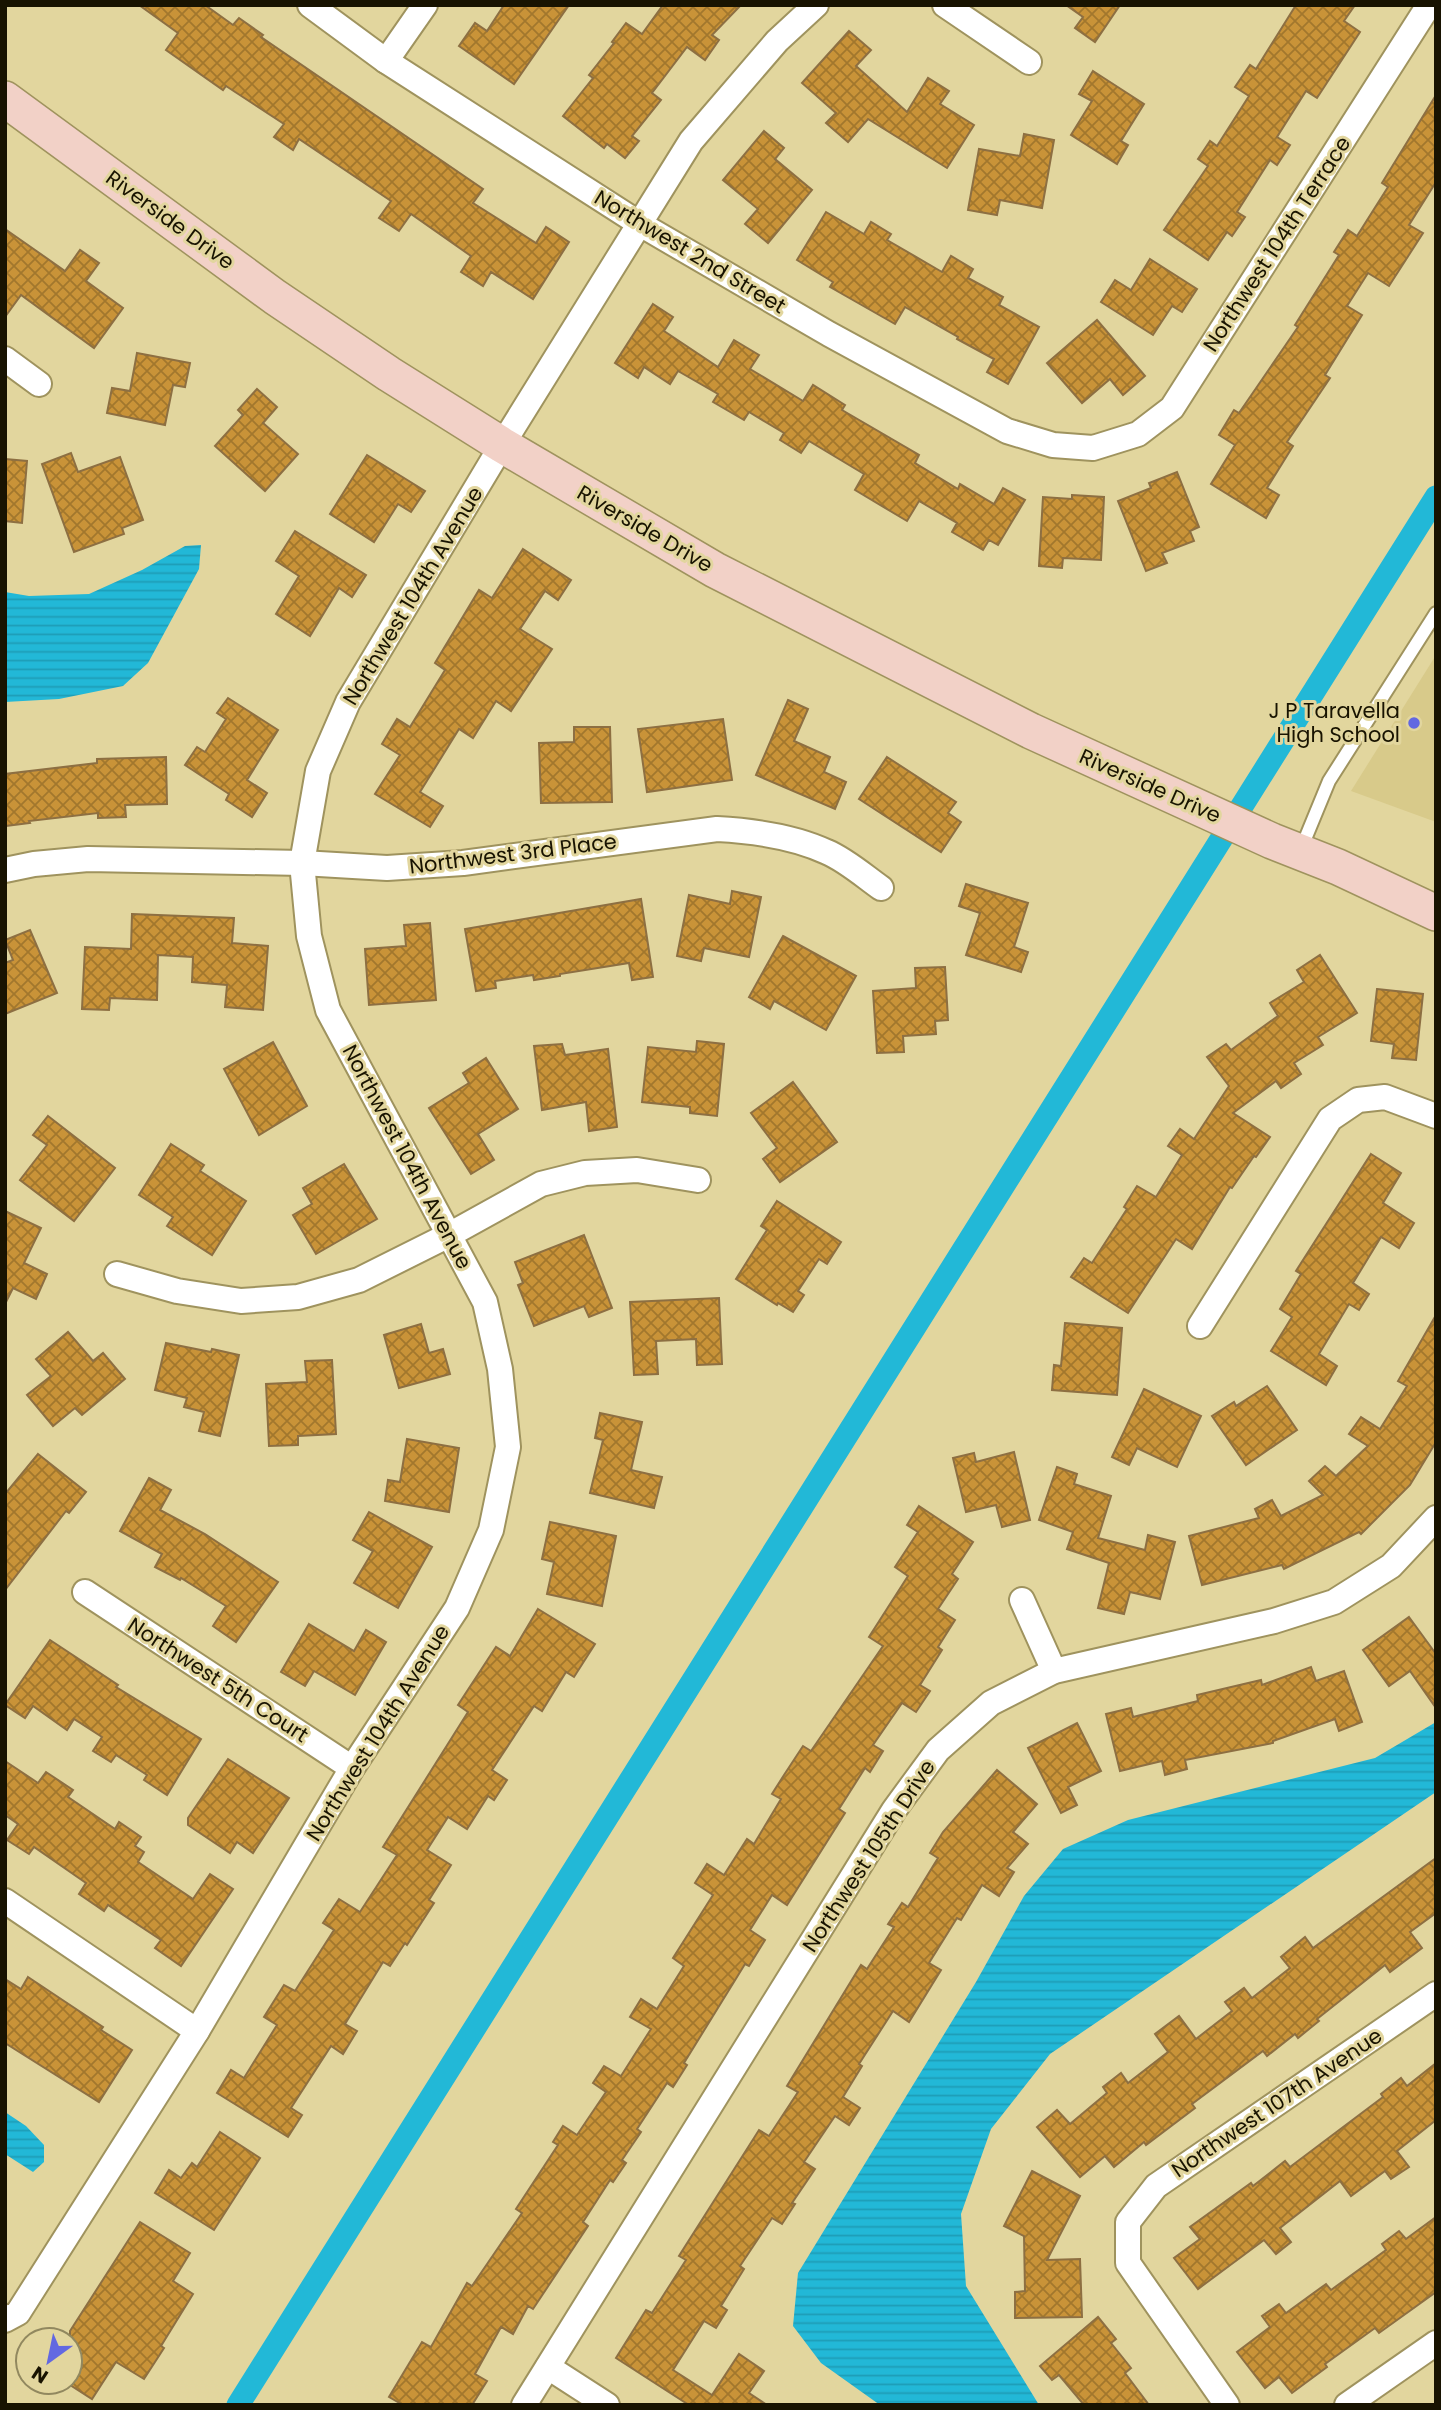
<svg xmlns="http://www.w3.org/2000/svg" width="1441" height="2410" viewBox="0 0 1441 2410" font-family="Poppins,sans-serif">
<defs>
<pattern id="water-rules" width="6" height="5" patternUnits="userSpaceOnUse" patternTransform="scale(1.75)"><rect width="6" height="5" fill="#22b8d7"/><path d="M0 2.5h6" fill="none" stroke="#1e9db7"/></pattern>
<pattern id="building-cross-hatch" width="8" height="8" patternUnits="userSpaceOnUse" patternTransform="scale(1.75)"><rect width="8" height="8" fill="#c99338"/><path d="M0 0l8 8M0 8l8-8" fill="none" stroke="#a2772d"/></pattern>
</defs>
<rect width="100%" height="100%" fill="#e2d69e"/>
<!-- built -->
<path fill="#d8ca8a" d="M1436,655V822L1351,791Z"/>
<!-- water -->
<g fill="url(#water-rules)">
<path d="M201,545L199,569L148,663L123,686L59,699L5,702V592L29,596L89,594L142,570L185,546Z"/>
<path d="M1436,1722V1792L1050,2054L991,2129L961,2214L966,2286L1039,2405H880L821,2363L793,2326L798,2273L976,1982L1024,1896L1063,1849L1128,1820L1375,1758Z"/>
<path d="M5,2112L26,2126L44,2145V2162L33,2172L5,2154Z"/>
</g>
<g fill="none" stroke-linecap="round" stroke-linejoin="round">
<!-- canal -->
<path stroke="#22b8d7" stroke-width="23" d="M238,2405L1436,497"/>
</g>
<!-- building -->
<g fill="url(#building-cross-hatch)" stroke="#8d6f42" stroke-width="2">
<path d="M139,5H205L233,25L239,18L263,35L261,37L483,189L473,203L536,243L546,227L569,242L533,299L491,272L483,286L461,272L471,256L411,214L399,231L379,218L391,201L299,139L293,150L274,137L284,124L226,86L223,90L166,50L178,33Z"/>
<path d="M504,5H569L514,84L459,46L475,23L487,31Z"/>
<path d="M663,5H741L712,35L719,40L705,60L687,47L652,93L661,100L632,136L639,141L625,158L607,144L604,148L563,116L593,78L589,75L614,43L612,42L626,23L642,34Z"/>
<path d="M1066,5H1120L1095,42L1075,28L1083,17Z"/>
<path d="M1296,5H1355L1344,21L1360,32L1317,98L1306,91L1277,137L1290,145L1277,165L1270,160L1237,212L1245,217L1232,236L1227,232L1208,260L1164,230L1208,166L1198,159L1210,141L1217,146L1249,96L1235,87L1250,65L1256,69Z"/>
<path d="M849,31L871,50L856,66L907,112L928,78L949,91L940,104L974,125L947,168L868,119L848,142L826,123L836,113L802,83Z"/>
<path d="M1093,71L1144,104L1121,141L1128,145L1117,164L1071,135L1092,101L1079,94Z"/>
<path d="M1436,95V182L1409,225L1423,233L1389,286L1368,273L1347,306L1362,315L1325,375L1330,378L1287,442L1293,446L1267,488L1279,495L1266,518L1211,484L1235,445L1219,435L1234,410L1239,413L1298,327L1295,325L1339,255L1334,252L1348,230L1357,236L1388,187L1382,183Z"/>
<path d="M764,131L784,148L775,159L812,190L768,243L745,224L758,209L723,180Z"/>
<path d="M1024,134L1054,140L1042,208L1000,200L997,215L968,210L979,149L1020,156Z"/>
<path d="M826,212L864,234L871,222L891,234L887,240L942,272L951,256L973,269L968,278L1003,297L999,305L1039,327L1008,384L987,372L994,359L957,339L958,337L905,307L895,324L830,287L833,282L797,260Z"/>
<path d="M5,229L65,271L80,250L99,263L86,281L123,308L94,348L21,295L5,317Z"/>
<path d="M1150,259L1197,289L1182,312L1172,306L1153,335L1101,302L1115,280L1131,290Z"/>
<path d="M653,304L673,317L664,331L718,367L734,340L759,355L750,369L803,401L813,385L845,405L842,410L919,455L915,463L958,489L960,484L994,504L1003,488L1025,500L998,545L989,540L983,550L952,532L957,523L919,501L907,521L855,490L864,474L809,441L801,453L780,440L784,433L749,412L744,420L713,402L718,394L678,371L670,384L644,367L638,378L615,363Z"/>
<path d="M1097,320L1145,376L1123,395L1110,379L1082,403L1047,363Z"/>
<path d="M137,353L190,363L185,387L173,385L165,425L107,413L112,388L130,391Z"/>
<path d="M257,389L277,407L263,423L298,454L265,491L215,446L243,415L238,410Z"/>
<path d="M71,453L78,472L120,457L143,520L122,528L124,534L74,552L42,464Z"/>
<path d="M367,455L425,491L411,512L398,504L374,542L330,514Z"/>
<path d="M5,459L27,461L22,523L5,521Z"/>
<path d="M1177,472L1199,527L1190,531L1194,541L1162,553L1167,563L1146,571L1118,501L1151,488L1149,483Z"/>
<path d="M1072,495L1104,497L1101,560L1063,558L1062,568L1039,566L1043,497L1072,499Z"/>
<path d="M295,531L366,575L352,597L339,588L310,636L276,614L299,576L276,561Z"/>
<path d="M523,549L571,580L558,600L545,591L520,629L552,649L511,711L496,701L473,738L459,729L420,792L443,806L430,827L375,794L400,755L382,744L397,719L410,727L445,670L435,663L479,590L492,598Z"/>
<path d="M228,698L278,730L247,780L267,793L252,817L226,800L229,794L185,765L197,747L205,752L226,719L217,713Z"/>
<path d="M788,700L808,709L794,741L830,757L824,772L846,782L835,809L756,775Z"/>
<path d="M723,719L732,780L647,792L638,729Z"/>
<path d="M574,727H610L612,802L541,803L539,743L574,742Z"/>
<path d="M166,757L167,804L125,805L126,817L98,818V813L29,821L30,823L5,826V774L97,763V759Z"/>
<path d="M887,757L956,802L948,813L961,822L941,852L859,799Z"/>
<path d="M966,884L1028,903L1014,947L1028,952L1021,972L966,955L980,913L959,906Z"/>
<path d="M732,891L761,897L749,957L704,948L701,961L677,956L689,895L730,904Z"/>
<path d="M641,899L653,977L632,980L629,963L560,974V976L534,980L533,975L495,981L496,988L476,991L465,929Z"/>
<path d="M132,914L234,918L232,943L268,946L263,1010L225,1007L227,985L192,982L193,957L158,955L157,1000L110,998L109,1010L82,1009L85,947L131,949Z"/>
<path d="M430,923L436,1000L369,1005L365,949L406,946L404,925Z"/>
<path d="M30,930L57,993L5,1014V963L13,960L5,940Z"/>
<path d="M783,936L856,976L826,1030L774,1001L770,1009L749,997Z"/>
<path d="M1320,955L1357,1013L1318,1037L1323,1045L1294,1063L1301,1074L1281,1088L1276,1081L1233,1113L1270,1137L1256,1157L1254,1156L1232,1188L1230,1187L1192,1249L1176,1239L1128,1313L1071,1277L1084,1258L1092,1263L1127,1209L1124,1207L1137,1186L1156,1197L1182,1155L1168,1146L1180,1129L1194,1139L1229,1086L1207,1057L1226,1044L1231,1050L1278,1016L1270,1003L1304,982L1297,970Z"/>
<path d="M945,967L948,1020L935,1021L936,1034L903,1036L904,1052L877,1053L873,991L916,988L915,968Z"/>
<path d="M1377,989L1423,994L1416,1060L1392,1058L1394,1044L1371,1041Z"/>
<path d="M697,1041L724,1044L717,1116L690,1113V1107L642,1102L648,1047L696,1052Z"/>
<path d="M273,1042L307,1106L259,1135L224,1069Z"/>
<path d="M562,1044L565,1055L608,1049L617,1127L589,1131L586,1102L542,1110L534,1046Z"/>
<path d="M486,1058L518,1109L478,1134L494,1160L471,1174L429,1108L469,1083L463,1073Z"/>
<path d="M793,1082L837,1142L780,1182L763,1159L777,1148L751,1113Z"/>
<path d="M48,1116L115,1168L74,1221L20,1180L47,1145L33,1135Z"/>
<path d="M171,1144L204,1165L200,1171L246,1201L212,1255L167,1226L173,1217L139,1195Z"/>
<path d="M1371,1154L1401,1173L1383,1203L1414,1223L1399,1248L1381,1237L1353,1283L1369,1294L1359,1310L1349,1304L1319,1354L1337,1366L1326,1385L1271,1351L1292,1317L1280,1309L1301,1274L1296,1271Z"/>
<path d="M344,1164L377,1219L316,1254L293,1215L312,1204L303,1188Z"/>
<path d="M777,1201L841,1242L827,1264L819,1259L798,1291L804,1295L793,1312L778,1303L777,1305L736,1279L767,1230L761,1226Z"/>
<path d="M5,1211L41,1228L24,1263L47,1274L36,1299L13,1288L5,1304Z"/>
<path d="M584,1235L612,1308L589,1317L584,1306L534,1326L518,1285L523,1283L515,1262Z"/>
<path d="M719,1298L722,1364L697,1365L696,1339L656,1341L658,1374L634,1375L630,1302Z"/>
<path d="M1436,1315V1442L1410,1485L1361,1534L1359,1532L1284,1569L1282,1565L1202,1585L1189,1536L1259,1518L1255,1509L1272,1500L1281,1516L1323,1495L1309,1481L1325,1466L1336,1476L1368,1446L1349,1434L1361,1417L1380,1429L1407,1386L1398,1381Z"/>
<path d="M1065,1323L1122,1328L1117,1395L1052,1390L1054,1365L1061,1366Z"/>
<path d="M421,1324L429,1353L443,1349L450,1374L399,1388L384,1335Z"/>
<path d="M68,1332L93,1361L103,1353L125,1379L82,1415L75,1408L53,1426L27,1395L51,1376L36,1359Z"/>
<path d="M166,1343L211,1352L212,1349L239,1355L220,1436L199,1431L204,1412L184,1407L187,1398L155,1390Z"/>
<path d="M332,1360L336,1434L298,1436V1445L269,1446L266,1384L307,1382L305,1361Z"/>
<path d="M1267,1386L1297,1430L1246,1465L1212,1416L1234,1402L1236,1406Z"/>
<path d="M1144,1389L1201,1416L1177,1467L1137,1448L1129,1465L1112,1457Z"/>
<path d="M600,1413L642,1422L631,1470L662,1477L654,1508L590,1493L603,1440L595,1438Z"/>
<path d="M407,1439L459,1448L449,1512L385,1501L388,1480L400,1482Z"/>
<path d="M1014,1452L1030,1520L1002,1527L996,1505L966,1512L953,1458L974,1453L976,1462Z"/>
<path d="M38,1454L86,1492L69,1513L66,1511L5,1590V1494Z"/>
<path d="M1057,1467L1077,1474L1074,1484L1111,1496L1098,1538L1145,1550L1148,1535L1175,1542L1160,1599L1130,1592L1124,1614L1098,1608L1109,1563L1067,1549L1073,1532L1039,1520Z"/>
<path d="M149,1478L171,1490L160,1510L205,1534L278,1582L236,1642L213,1626L226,1606L181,1578L180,1580L155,1567L162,1554L120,1531Z"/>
<path d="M919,1506L973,1542L952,1574L958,1579L938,1609L955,1620L938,1647L942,1650L920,1685L930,1691L916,1712L902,1703L873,1745L883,1751L870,1772L865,1768L839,1809L845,1813L787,1905L772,1895L750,1930L765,1940L749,1966L745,1964L684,2063L687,2065L673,2087L667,2083L637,2129L641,2132L622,2160L626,2163L613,2182L610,2180L583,2222L588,2226L533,2309L528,2306L513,2334L501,2327L475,2374L487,2381L472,2405H403L389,2397L422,2342L431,2347L467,2283L472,2286L522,2213L516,2209L558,2145L553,2142L563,2126L577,2135L606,2092L593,2083L604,2066L621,2076L651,2029L630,2017L641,1999L657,2009L684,1966L673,1958L713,1895L695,1883L707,1864L724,1875L747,1839L754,1844L781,1799L772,1794L784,1775L803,1746L811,1751L883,1646L869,1637L908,1576L895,1567L918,1532L907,1525Z"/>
<path d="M369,1512L432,1547L398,1608L354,1583L373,1551L353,1540Z"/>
<path d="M550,1522L616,1536L602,1606L547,1594L554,1562L542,1559Z"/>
<path d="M538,1609L595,1644L574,1677L566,1672L542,1711L534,1706L492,1770L507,1780L494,1800L488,1796L467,1829L448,1817L427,1850L451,1865L429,1900L434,1903L407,1945L405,1943L390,1966L383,1962L345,2024L357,2031L343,2054L331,2046L291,2108L302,2115L288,2137L217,2093L231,2070L244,2078L277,2025L264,2017L284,1985L295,1991L334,1930L323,1923L339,1899L360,1912L397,1855L383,1847L468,1712L458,1705L496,1647L510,1656Z"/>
<path d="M1409,1617L1436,1654V1708L1410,1671L1389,1686L1363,1650Z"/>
<path d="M309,1624L354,1651L366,1630L386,1642L355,1695L314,1671L305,1686L281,1672Z"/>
<path d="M50,1640L118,1685L116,1687L201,1739L167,1795L144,1780L147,1775L116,1755L111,1762L93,1751L102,1737L74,1719L67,1730L33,1706L25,1718L5,1705Z"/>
<path d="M1311,1667L1316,1681L1344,1671L1362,1722L1339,1731L1335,1719L1273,1741V1743L1185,1760L1187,1769L1165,1775L1162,1761L1120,1771L1106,1714L1131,1708L1133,1717L1198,1701L1197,1695L1261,1680L1262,1685Z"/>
<path d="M1077,1723L1101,1771L1068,1787L1077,1805L1061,1813L1028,1748Z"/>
<path d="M228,1759L289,1798L253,1853L237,1842L230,1853L188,1825V1818Z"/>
<path d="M5,1761L38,1783L46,1772L73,1790L68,1797L115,1829L119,1822L141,1837L135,1846L144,1852L138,1862L193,1899L210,1874L233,1889L181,1966L155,1948L161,1940L108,1905L104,1911L79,1894L86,1883L34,1847L29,1854L7,1840L18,1824L5,1815Z"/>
<path d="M997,1770L1037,1804L1013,1832L1028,1844L1007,1868L1014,1872L999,1896L982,1885L961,1920L957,1918L929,1963L941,1970L909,2022L893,2011L859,2064L862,2066L843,2097L860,2108L849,2125L835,2116L804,2162L815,2169L792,2203L795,2204L782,2224L772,2218L740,2266L744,2269L721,2306L727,2310L716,2328L704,2321L673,2370L712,2395L739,2354L764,2371L749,2393L767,2405H689L616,2358L646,2310L652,2313L686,2260L679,2256L759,2130L769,2136L798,2092L787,2086L861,1965L867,1969L894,1927L888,1924L902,1903L908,1907L938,1858L930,1853L943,1832Z"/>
<path d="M1436,1858V1913L1410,1932L1422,1948L1390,1972L1385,1965L1317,2019L1319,2021L1298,2038L1295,2034L1267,2056L1263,2051L1192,2104L1195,2108L1146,2145L1144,2142L1114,2167L1105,2156L1080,2177L1037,2127L1057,2110L1070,2124L1107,2093L1103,2087L1121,2073L1128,2083L1168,2052L1155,2034L1179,2016L1196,2039L1232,2011L1225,2002L1244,1988L1252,1998L1290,1968L1281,1957L1305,1937L1313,1948Z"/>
<path d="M28,1977L103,2027L101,2030L132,2050L99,2102L5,2043V1979L21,1989Z"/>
<path d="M1436,2063V2120L1397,2151L1409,2167L1391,2179L1385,2171L1351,2196L1340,2181L1280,2228L1291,2242L1276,2254L1264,2240L1198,2289L1174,2258L1200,2239L1190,2227L1251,2183L1253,2186L1285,2161L1290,2167L1383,2097L1381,2094L1401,2078L1407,2086Z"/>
<path d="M220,2132L260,2158L214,2230L155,2193L169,2170L181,2178L192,2163L197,2167Z"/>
<path d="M1032,2171L1080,2196L1047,2260L1080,2259L1082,2317L1015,2318V2292L1025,2291L1024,2236L1004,2226Z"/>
<path d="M1436,2217V2292L1379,2333L1375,2328L1325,2364L1327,2367L1292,2393L1279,2377L1265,2388L1237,2352L1270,2327L1262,2316L1279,2304L1286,2313L1326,2284L1331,2290L1386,2250L1382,2244L1399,2231L1406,2239Z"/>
<path d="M140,2222L190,2253L173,2281L193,2294L161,2346L164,2348L144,2379L116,2362L92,2399L70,2385V2331Z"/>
<path d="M1098,2317L1116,2339L1111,2343L1131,2368L1125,2373L1149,2405H1084L1059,2375L1052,2380L1040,2366Z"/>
</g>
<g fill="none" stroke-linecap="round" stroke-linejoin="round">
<!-- lane casing -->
<g stroke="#9f935e" stroke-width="16">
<path id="lane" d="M1301,849L1329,781L1436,613"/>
</g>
<!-- street casing -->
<g stroke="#9f935e" stroke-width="28">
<g id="street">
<path d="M310,5L386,61L640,224L829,334L1007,431L1053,445L1093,448L1138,434L1172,408L1429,5"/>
<path d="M945,5L1029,62"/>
<path d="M386,61L425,5"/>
<path d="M5,359L39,384"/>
<path d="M5,870L34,864L88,859L302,863L387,868L463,863L717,829C754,831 793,836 827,852C846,860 864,876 881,888"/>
<path d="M117,1274L177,1291L241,1301L298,1297L359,1280L449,1235L541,1184L585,1173L637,1170L698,1180"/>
<path d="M1200,1326L1330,1119L1358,1100L1385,1097L1436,1116"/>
<path d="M85,1592L352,1768"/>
<path d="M1022,1600L1054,1671"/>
<path d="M5,1901L197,2031"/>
<path d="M5,2320L18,2313L197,2031L352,1768L457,1608L491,1530L508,1447L500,1369L485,1302L328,1010L309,936L302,863L318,771L348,702L502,445L691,141L777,41L816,5"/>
<path d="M548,2367L607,2405"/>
<path d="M524,2405L894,1810L938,1750L991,1703L1054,1671L1274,1621L1334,1602L1391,1566L1436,1518"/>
<path d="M1227,2405L1128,2263V2222L1156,2186L1436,1994"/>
<path d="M1347,2405L1436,2343"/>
</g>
</g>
<!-- secondary casing -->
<g stroke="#9f935e" stroke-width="38">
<path id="secondary" d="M5,99L275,297L389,374L502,445L715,570L1031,731L1272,841L1338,867L1436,913"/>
</g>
<!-- lane -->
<use href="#lane" stroke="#fff" stroke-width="12"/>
<!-- street -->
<use href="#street" stroke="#fff" stroke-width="24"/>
<!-- secondary -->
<use href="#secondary" stroke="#f2d1c7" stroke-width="35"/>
</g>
<!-- markers -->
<circle fill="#6268e1" stroke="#e2d69e" stroke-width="2.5" cx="1414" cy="723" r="7"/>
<g text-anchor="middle" stroke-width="6" stroke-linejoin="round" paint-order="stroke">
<!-- street labels -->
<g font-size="21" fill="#181301" stroke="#e2d69e">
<text transform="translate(170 220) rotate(36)" y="7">Riverside Drive</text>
<text transform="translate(1277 244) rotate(-57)" y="7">Northwest 104th Terrace</text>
<text transform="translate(690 252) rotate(31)" y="7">Northwest 2nd Street</text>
<text transform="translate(645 529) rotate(30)" y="7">Riverside Drive</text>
<text transform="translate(413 596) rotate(-59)" y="7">Northwest 104th Avenue</text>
<text transform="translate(1150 786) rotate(24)" y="7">Riverside Drive</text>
<text transform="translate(513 854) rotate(-7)" y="7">Northwest 3rd Place</text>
<text transform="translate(407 1157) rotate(62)" y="7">Northwest 104th Avenue</text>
<text transform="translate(218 1680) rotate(33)" y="7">Northwest 5th Court</text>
<text transform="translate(378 1733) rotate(-58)" y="7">Northwest 104th Avenue</text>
<text transform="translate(869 1856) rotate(-57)" y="7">Northwest 105th Drive</text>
<text transform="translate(1277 2103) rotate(-34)" y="7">Northwest 107th Avenue</text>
</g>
<!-- poi labels -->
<g font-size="21" fill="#181301" stroke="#e2d69e" text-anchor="end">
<text x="1400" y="718">J P Taravella<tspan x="1400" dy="24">High School</tspan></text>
</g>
</g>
<!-- border -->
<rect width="1441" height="2410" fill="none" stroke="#181301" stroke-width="14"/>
<!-- north arrow -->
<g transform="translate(49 2361) rotate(213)"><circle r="33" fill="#e2d69e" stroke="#91885f" stroke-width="2"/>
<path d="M0-5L12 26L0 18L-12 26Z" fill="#6268e1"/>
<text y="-10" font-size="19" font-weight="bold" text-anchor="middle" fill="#181301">N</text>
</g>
</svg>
